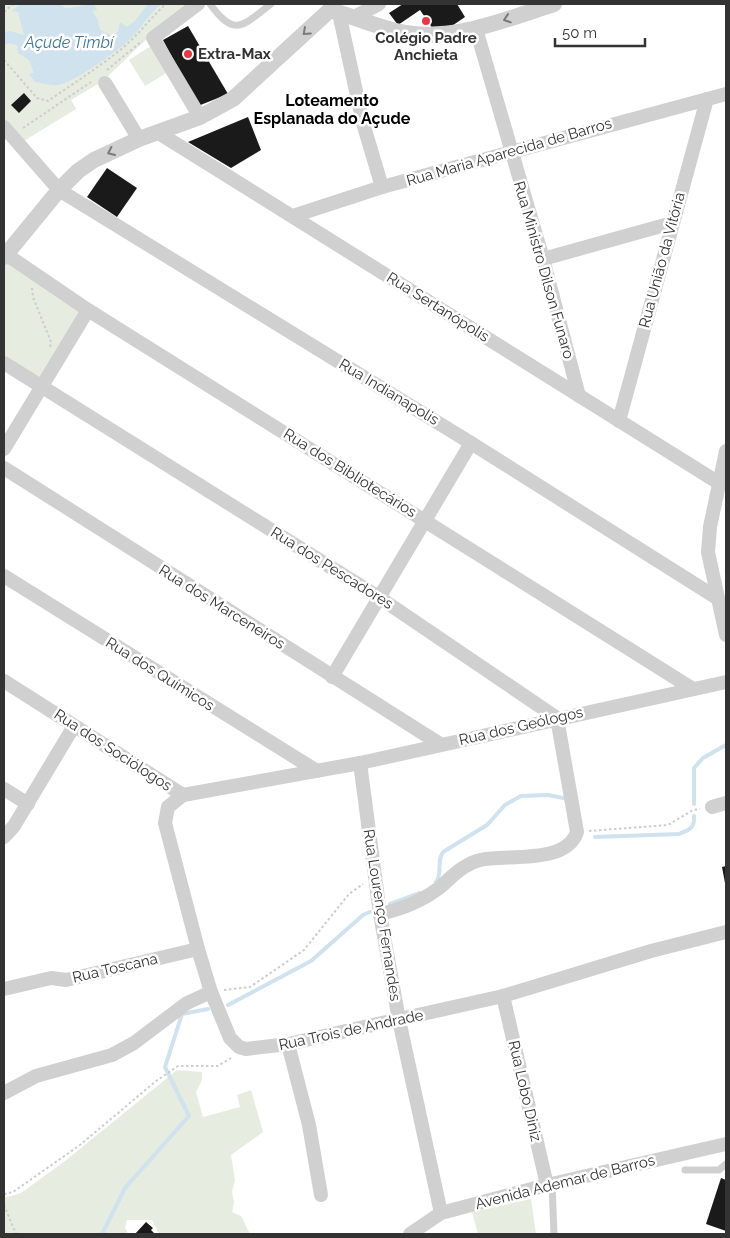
<svg xmlns="http://www.w3.org/2000/svg" width="730" height="1238" viewBox="0 0 730 1238" font-family="Raleway,sans-serif">
<rect width="100%" height="100%" fill="#fff"/>
<!-- green -->
<g fill="#e6ecdf">
<path d="M4,4H188L158,28L103,81L71,100L76,109L19,144L4,127Z"/>
<path d="M151,46L168,72L145,86L129,60Z"/>
<path d="M4,257L88,310L41,387L4,363Z"/>
<path d="M177,1070L202,1072V1080L196,1092L203,1117L240,1107L237,1095L251,1090L263,1132L231,1155L235,1180L232,1192L234,1202L232,1212L241,1216L250,1234H159L152,1220H127L125,1227L128,1234H4V1198L21,1193L65,1161Z"/>
<path d="M531,1199L536,1234H478L472,1212Z"/>
</g>
<!-- water -->
<path fill="#cfe2ee" d="M20,4H60L65,8C75,9 83,4 94,4L97,10L92,11L98,20L100,30L111,35L118,32L120,22L127,27L135,21L148,4H162C149,13 143,26 131,38C120,50 73,83 58,85C51,86 42,83 35,82L29,74L34,73L29,60L18,53L17,42L24,35L18,12L12,11Z"/>
<g fill="none" stroke-linecap="round" stroke-linejoin="round">
<!-- stream -->
<g stroke="#cfe2ee" stroke-width="4">
<path d="M694,804V768L703,758L726,745"/>
<path d="M595,837L679,834C689,830 695,828 694,816"/>
<path d="M436,882C443,874 436,862 443,852L487,825L505,805L521,796L548,795L563,798"/>
<path d="M390,904L420,893"/>
<path d="M228,1005L311,961L363,915L370,912"/>
<path d="M102,1234L125,1188L189,1116L165,1067L182,1014L208,1009"/>
</g>
<!-- canal -->
<path stroke="#cfe2ee" stroke-width="12" d="M4,39L9,37L20,40"/>
</g>
<!-- building -->
<g fill="#1a1a1a">
<path d="M403,4H457L465,17L443,32H435L420,10L398,25L389,13Z"/>
<path d="M188,26L228,94L198,106L163,40Z"/>
<path d="M24,93L31,101L19,113L11,105Z"/>
<path d="M248,117L261,150L231,168L188,142Z"/>
<path d="M107,168L137,188L117,217L87,197Z"/>
<path d="M726,866V883H725L722,867Z"/>
<path d="M721,1178L726,1180V1231L706,1224Z"/>
<path d="M146,1222L153,1228L151,1230L155,1234H135Z"/>
</g>
<g fill="none" stroke-linecap="round" stroke-linejoin="round">
<!-- path -->
<g stroke="#cdcdcd" stroke-width="2" stroke-dasharray="2.5 2.5" stroke-linecap="butt">
<path d="M4,12L13,4"/>
<path d="M4,60L37,98L48,101C74,83 101,66 125,46C140,33 151,17 166,4"/>
<path d="M107,70L142,41"/>
<path d="M23,128L91,82"/>
<path d="M32,288L33,297L51,342L50,347"/>
<path d="M589,831L668,825L693,810L700,809"/>
<path d="M224,990L250,987L304,950L349,894L363,884"/>
<path d="M4,1194L13,1192L80,1145L156,1081L178,1066H218L231,1058"/>
<path d="M4,1205L16,1234"/>
</g>
<!-- service -->
<g stroke="#d0d0d0" stroke-width="7">
<path d="M210,4C235,38 242,26 271,4"/>
<path d="M685,1170H719L726,1164"/>
<path d="M552,1184L554,1234"/>
</g>
<!-- minor -->
<g stroke="#d0d0d0" stroke-width="14">
<path d="M198,4L153,38L200,117"/>
<path d="M339,13L363,123L382,187"/>
<path d="M354,17L379,4"/>
<path d="M476,29L543,259L579,396"/>
<path d="M105,83L139,139"/>
<path d="M4,127L59,190L471,443L717,598"/>
<path d="M157,132L719,483"/>
<path d="M293,216L382,187L726,94"/>
<path d="M7,255L88,310L693,689"/>
<path d="M543,259L672,223"/>
<path d="M4,363L380,598L557,718L577,832C566,865 507,854 480,860C463,864 452,877 439,888C422,901 402,909 380,914"/>
<path d="M619,421L707,99"/>
<path d="M4,449L88,310"/>
<path d="M726,451L710,527L708,552L726,635"/>
<path d="M4,468L440,744"/>
<path d="M4,576L317,771"/>
<path d="M332,677L471,443"/>
<path d="M4,681L183,795L360,763L726,682"/>
<path d="M360,763L380,914L399,1020L441,1213"/>
<path d="M4,789L28,804"/>
<path d="M183,795L168,807L165,823L198,949L211,992L230,1038L239,1047L246,1049L288,1044L503,996L651,951L726,932"/>
<path d="M712,807L726,803"/>
<path d="M4,837L14,826L74,726"/>
<path d="M4,989L51,978L66,980L198,949"/>
<path d="M503,996L547,1185"/>
<path d="M288,1044L309,1125L321,1195"/>
<path d="M4,1093L36,1076L112,1055L134,1043L187,1003L211,992"/>
<path d="M410,1234L441,1213L547,1185L726,1144"/>
</g>
<!-- tertiary -->
<path stroke="#d0d0d0" stroke-width="16" d="M4,257L59,190L78,171L94,160L139,139L200,117L233,99L330,10C352,16 374,26 396,31C450,44 503,20 554,4"/>
</g>
<!-- one-way arrows -->
<defs><path id="oneway-chevron" d="M-2-3.5L2.5 0L-2 3.5" fill="none" stroke-width="1.6" stroke-linecap="round" stroke-linejoin="round" transform="scale(1.25)"/></defs>
<g stroke="#7a7a7a">
<use href="#oneway-chevron" transform="translate(507 19) rotate(162)"/>
<use href="#oneway-chevron" transform="translate(306 32) rotate(138)"/>
<use href="#oneway-chevron" transform="translate(111 152) rotate(155)"/>
</g>
<!-- markers -->
<g fill="#e63946" stroke="#fff" stroke-width="2">
<circle cx="426" cy="21" r="5"/>
<circle cx="188" cy="54" r="5"/>
</g>
<g text-anchor="middle" stroke-width="5" stroke-linejoin="round" paint-order="stroke">
<!-- poi labels -->
<g font-size="15" font-weight="bold" fill="#333" stroke="#fff">
<text x="426" y="43">Colégio Padre<tspan x="426" dy="17">Anchieta</tspan></text>
<text x="198" y="59" text-anchor="start">Extra-Max</text>
</g>
<!-- street labels -->
<g font-size="15" fill="#333" stroke="#fff">
<text transform="translate(509 152) rotate(-16)" y="5">Rua Maria Aparecida de Barros</text>
<text transform="translate(662 260) rotate(-75)" y="5">Rua União da Vitória</text>
<text transform="translate(544 270) rotate(74)" y="5">Rua Ministro Dilson Funaro</text>
<text transform="translate(438 307) rotate(32)" y="5">Rua Sertanópolis</text>
<text transform="translate(389 392) rotate(31)" y="5">Rua Indianapolis</text>
<text transform="translate(350 473) rotate(32)" y="5">Rua dos Bibliotecários</text>
<text transform="translate(332 568) rotate(32)" y="5">Rua dos Pescadores</text>
<text transform="translate(222 607) rotate(32)" y="5">Rua dos Marceneiros</text>
<text transform="translate(160 674) rotate(32)" y="5">Rua dos Químicos</text>
<text transform="translate(521 726) rotate(-13)" y="5">Rua dos Geólogos</text>
<text transform="translate(113 750) rotate(33)" y="5">Rua dos Sociólogos</text>
<text transform="translate(382 915) rotate(81)" y="5">Rua Lourenço Fernandes</text>
<text transform="translate(115 968) rotate(-13)" y="5">Rua Toscana</text>
<text transform="translate(351 1030) rotate(-12)" y="5">Rua Trois de Andrade</text>
<text transform="translate(525 1091) rotate(77)" y="5">Rua Lobo Diniz</text>
<text transform="translate(565 1182) rotate(-14)" y="5">Avenida Ademar de Barros</text>
</g>
<!-- water labels -->
<g font-size="16" font-style="italic" fill="#3f7597" stroke="#fff">
<text x="69" y="48">Açude Timbí</text>
</g>
<!-- neighbourhood labels -->
<g font-size="16" font-weight="bold" fill="#000" stroke="#fff">
<text x="332" y="106">Loteamento<tspan x="332" dy="18">Esplanada do Açude</tspan></text>
</g>
</g>
<!-- border -->
<rect width="730" height="1238" fill="none" stroke="#333333" stroke-width="10"/>
<!-- scale -->
<path d="M555 38v8h90v-8" fill="none" stroke="#333333" stroke-width="2.5"/>
<text x="562" y="38" font-size="15" fill="#333333" stroke="#ffffff" stroke-width="4" paint-order="stroke">50 m</text>
</svg>
